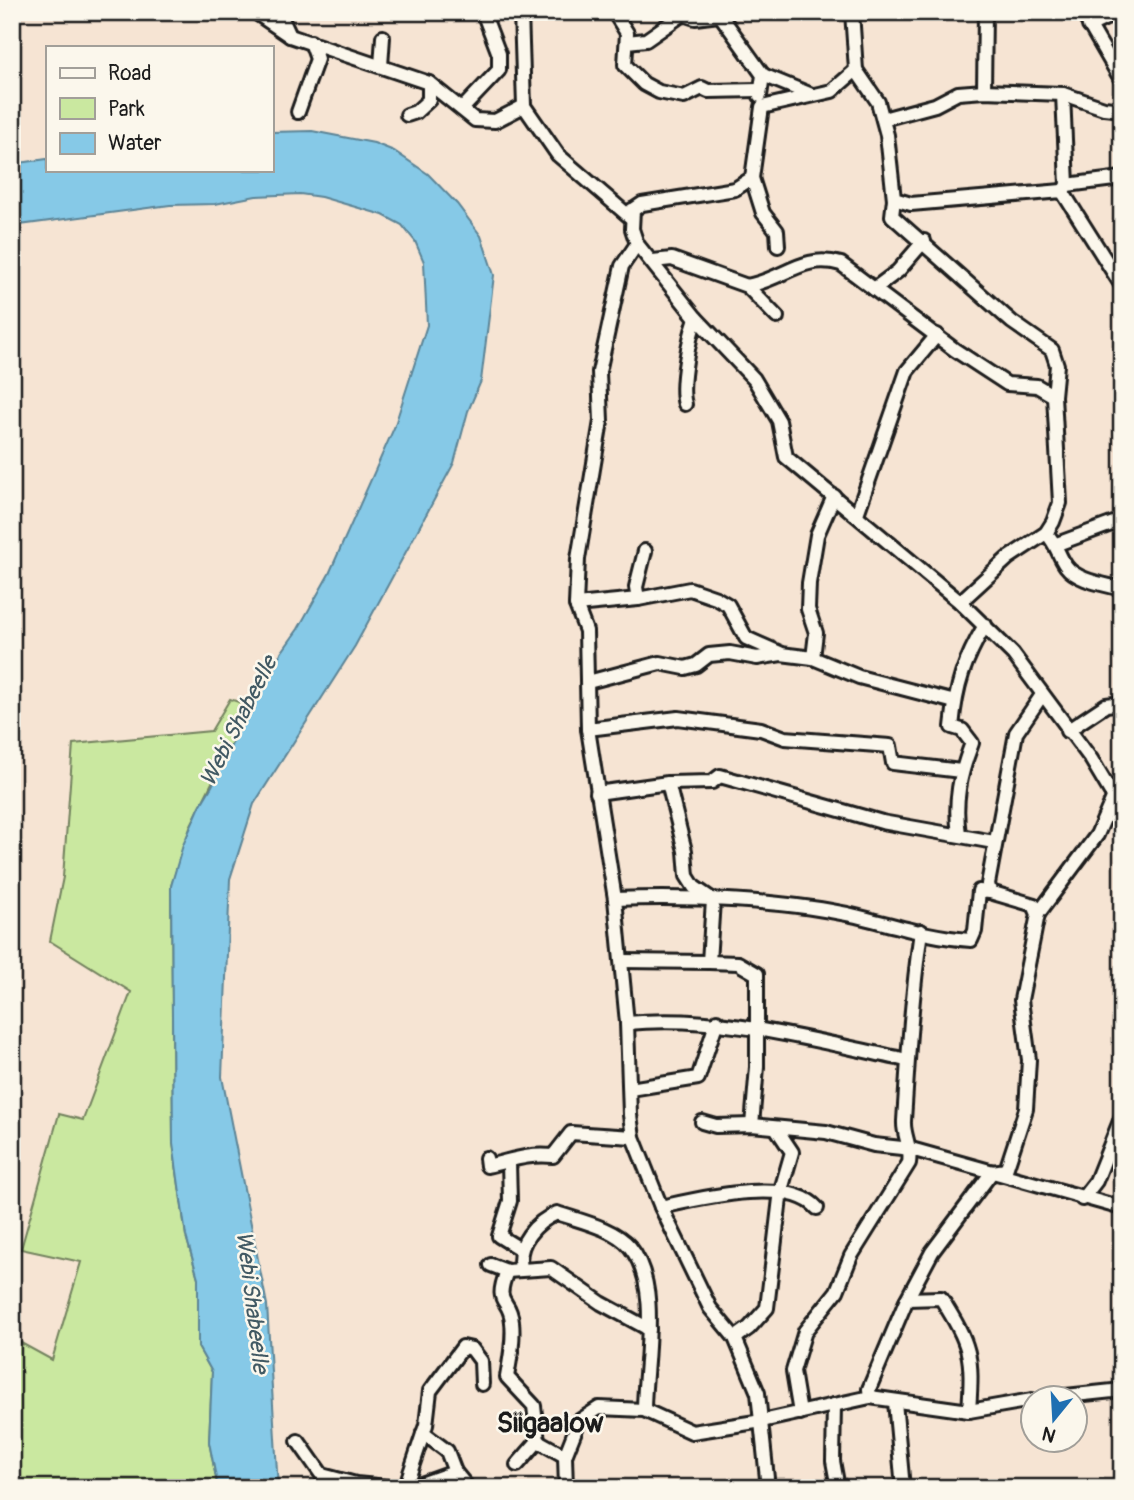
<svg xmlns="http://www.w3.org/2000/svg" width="1134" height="1500" viewBox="0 0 1134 1500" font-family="Pangolin,sans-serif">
<rect width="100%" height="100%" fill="#f6e4d3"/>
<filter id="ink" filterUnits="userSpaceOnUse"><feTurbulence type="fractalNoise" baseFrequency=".0143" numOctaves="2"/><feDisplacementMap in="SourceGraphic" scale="14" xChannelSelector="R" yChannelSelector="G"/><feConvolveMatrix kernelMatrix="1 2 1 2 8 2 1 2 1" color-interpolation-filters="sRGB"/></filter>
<g filter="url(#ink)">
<!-- green -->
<path fill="#cae8a0" stroke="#73825e" stroke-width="2" d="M230,699L250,706L191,825L171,886L173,1143L186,1236L198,1278V1347L212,1372L209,1442L218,1488H12V1338L52,1360L81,1262L21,1249L59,1114L83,1120L131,992L50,941L63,877L73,744L211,731Z"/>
<!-- water -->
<path fill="#86c9e7" stroke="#5c8496" stroke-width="2" d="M312,131L374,143L394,151L428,174L457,204L481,236L494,275L481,381L468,411L454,463L355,646L254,804L230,879L222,1077L267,1305L278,1488H218L209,1442L212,1372L198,1347V1278L186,1236L173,1143L171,886L183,845L200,806L212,786L262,680L298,629L329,574L394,428L427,325L424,262L415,241L402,225L383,215L321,197L300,194L256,196L215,204L170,205L12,226V164L47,159V170H271V132Z"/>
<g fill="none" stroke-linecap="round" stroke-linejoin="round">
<!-- minor casing -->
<g stroke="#1c1c1c" stroke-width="18">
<g id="minor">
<path d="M255,12L290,36L429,83L475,120L495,121L524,106"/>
<path d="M279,12L290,36"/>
<path d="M521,12L524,106L558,155L630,217L632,210"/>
<path d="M614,12L627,33L625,65L644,84L659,92L684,97L702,88L708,91L759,90"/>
<path d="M718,12L763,75L760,96"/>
<path d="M852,12L856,70L878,102L887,135L894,199L911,204L1062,191L1122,286"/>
<path d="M1082,12L1122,81"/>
<path d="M1089,26L1119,12"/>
<path d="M627,42L646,40L683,14L695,18L719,15"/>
<path d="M381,66L383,37"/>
<path d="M763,75L812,95"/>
<path d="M984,91L985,12"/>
<path d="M1063,94L1067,185"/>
<path d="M462,109L499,70V54L483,12"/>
<path d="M298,112L317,59L311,42"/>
<path d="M407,115L416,112L429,100V83"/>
<path d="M883,119L935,105L958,93L984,91L1063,94L1104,108L1122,110"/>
<path d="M752,178L763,213L777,231L778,246"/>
<path d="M1063,191L1067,185L1122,178"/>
<path d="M894,199L892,216L1012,322L1052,350L1057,365L1054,396L1060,503L1053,522L1046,533L1008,558L960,602"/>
<path d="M637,244L696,318L754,379L779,421L786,457L960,602L1013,654L1091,759L1122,811"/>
<path d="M653,261L672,259L747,286L777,317"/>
<path d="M747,286C785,279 802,253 841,264L955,350L1007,384L1037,386L1054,396"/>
<path d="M874,289L898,271L924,241"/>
<path d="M685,404C679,386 690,335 696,318"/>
<path d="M857,514L907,371L937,335"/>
<path d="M1046,533C1057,544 1058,555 1066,566C1077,581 1104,584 1122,589"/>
<path d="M1057,544L1122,520"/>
<path d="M645,551L636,587L638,599L690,589L716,598L728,605L746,638L780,653"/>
<path d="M576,605L638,599"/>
<path d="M813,658L816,633L808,609L809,583L817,535L834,496"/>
<path d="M588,682L660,663L685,668L696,665L709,655L730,653L757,658L781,654L813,658L859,677L955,702"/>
<path d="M588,729L678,718L761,729L785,738L890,746L893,763L961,771"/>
<path d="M1067,731L1106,705L1122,703"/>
<path d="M668,783L685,851L687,876L694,887L713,900L709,962L738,963L757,974V1067L752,1125"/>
<path d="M597,793L668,783L712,782L720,776L882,822L994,842"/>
<path d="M959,834C954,801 960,774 972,743L962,730L952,727C956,685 964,661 985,625"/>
<path d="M615,899C688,896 785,900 856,916C893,925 933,938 971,940L975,931L979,891L990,892"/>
<path d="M1038,914L1097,835L1113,798"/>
<path d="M622,961L709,962"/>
<path d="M627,1023C723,1014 814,1041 907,1060"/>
<path d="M630,1089L698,1078L717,1021"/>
<path d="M702,1122L716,1126L752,1125L826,1132L874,1145L911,1149L1122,1208"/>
<path d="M486,1158L487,1166C515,1160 523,1154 553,1156L571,1133L633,1137"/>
<path d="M509,1162L510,1201L499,1236L520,1249"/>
<path d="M1082,1199L1096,1181L1122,1116"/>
<path d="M661,1207C698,1199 789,1176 817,1208"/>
<path d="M491,1265L507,1271L551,1268L601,1303L649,1329"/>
<path d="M521,1268C516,1243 536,1222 557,1213C580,1221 614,1228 630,1247C662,1286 644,1364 644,1410"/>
<path d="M507,1271C493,1307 510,1296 512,1322C514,1340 510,1359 507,1377L534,1406L538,1441"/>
<path d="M907,1299L941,1298C971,1346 973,1355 969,1411"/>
<path d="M735,1338L749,1328L767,1308L781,1190L792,1152L776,1128"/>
<path d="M870,1397L869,1389L907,1299L932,1252L992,1172L1006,1170L1026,1109L1029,1060L1021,1000L1038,914L1034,905L990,892L988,884L1016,733L1042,695"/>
<path d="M1047,1398L1122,1390"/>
<path d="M895,1402L903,1488"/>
<path d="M834,1405L833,1461L838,1488"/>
<path d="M800,1413L793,1371L805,1331L837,1291L851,1256L909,1163C912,1146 903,1136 904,1121C908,1057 912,994 921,931"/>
<path d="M423,1433L447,1451L455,1472L468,1488"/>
<path d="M298,1441L322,1475L356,1484L398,1488"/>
<path d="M538,1441L565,1456"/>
<path d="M517,1465L538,1441"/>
<path d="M405,1488L426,1425L430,1391L463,1347L472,1349L481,1361L482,1384"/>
<path d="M410,1488L455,1472"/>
<path d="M566,1488L565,1456L579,1421L599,1408L644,1410L692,1432L762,1421L870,1397L969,1411L1032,1400"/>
<path d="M768,1488L758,1393L735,1338L710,1308L661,1207L633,1137L630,1115L627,1023L615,899L588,729L586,631L576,605L578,559L601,421L599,372L622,266L637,244L632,229L633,210L642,204L735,189L752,178L762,107L832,91L856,70"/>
</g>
</g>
<!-- minor -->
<use href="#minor" stroke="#fbf7ec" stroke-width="12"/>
</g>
</g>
<g text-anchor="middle" stroke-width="5" stroke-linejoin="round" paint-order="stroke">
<!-- water labels -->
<g font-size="23" font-style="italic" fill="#415963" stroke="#fbf7ec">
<text transform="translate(238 721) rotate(-63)" y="8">Webi Shabeelle</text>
<text transform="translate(253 1302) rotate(83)" y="8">Webi Shabeelle</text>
</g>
<!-- district labels -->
<g font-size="28" font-weight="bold" fill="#1c1c1c" stroke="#fbf7ec">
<text x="550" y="1432">Siigaalow</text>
</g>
</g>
<!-- margin -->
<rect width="1134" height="1500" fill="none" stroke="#fbf7ec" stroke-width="42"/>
<rect x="21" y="21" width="1092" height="1458" fill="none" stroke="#1c1c1c" stroke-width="2.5" filter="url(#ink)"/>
<!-- legend -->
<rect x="46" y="46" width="228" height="126" fill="#fbf7ec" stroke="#a29f99" stroke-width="2"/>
<rect x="60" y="68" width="35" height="10" fill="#fbf7ec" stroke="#a29f99" stroke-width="2"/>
<text x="108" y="80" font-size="21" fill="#1c1c1c">Road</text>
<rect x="60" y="98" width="35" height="21" fill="#cae8a0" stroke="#a29f99" stroke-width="2"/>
<text x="108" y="116" font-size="21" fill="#1c1c1c">Park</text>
<rect x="60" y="133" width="35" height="21" fill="#86c9e7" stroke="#a29f99" stroke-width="2"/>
<text x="108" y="150" font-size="21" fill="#1c1c1c">Water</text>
<!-- north arrow -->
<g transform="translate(1054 1419) rotate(198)"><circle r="33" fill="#fbf7ec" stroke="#a29f99" stroke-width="2"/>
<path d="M0-5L12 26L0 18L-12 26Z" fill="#1f6fb2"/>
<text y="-10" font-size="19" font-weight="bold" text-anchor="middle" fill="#1c1c1c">N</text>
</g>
</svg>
